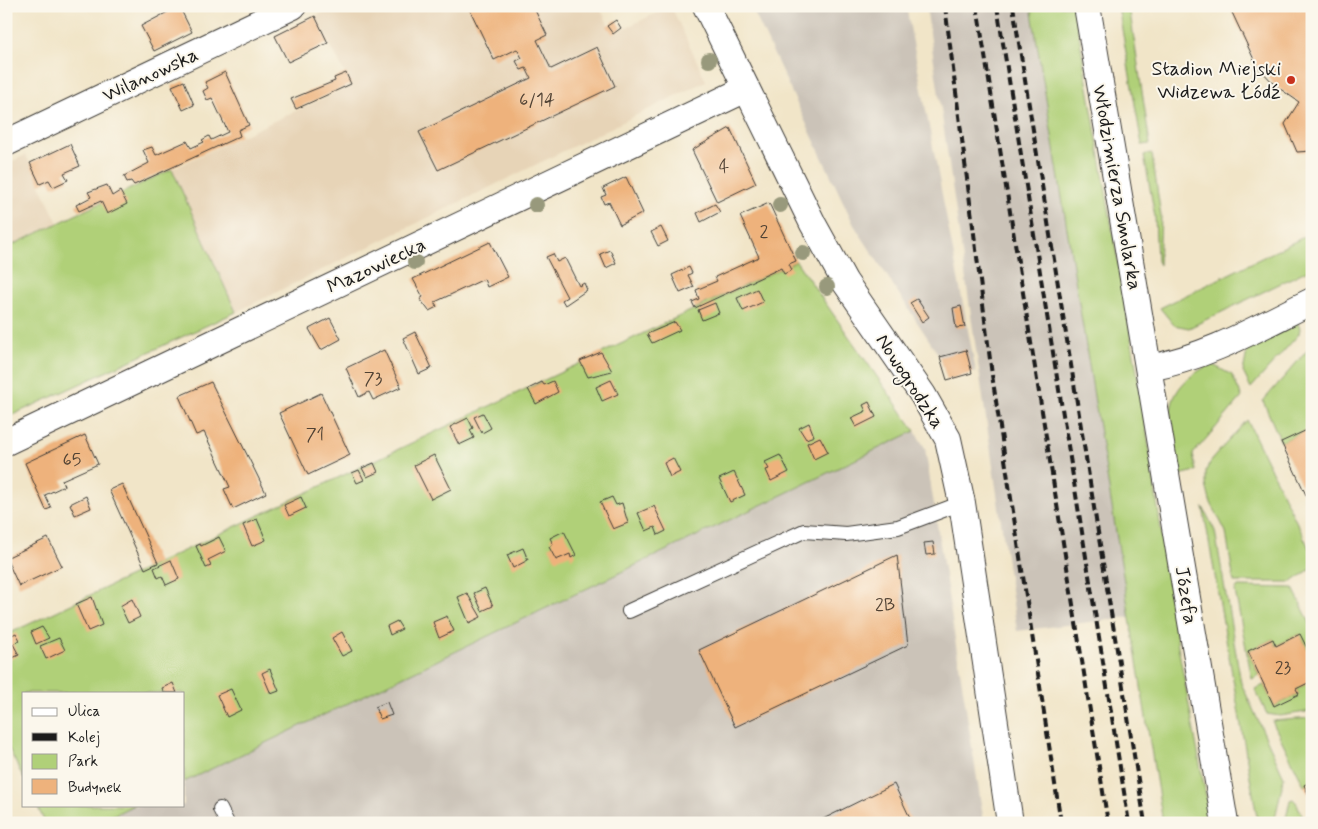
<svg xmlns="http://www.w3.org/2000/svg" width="1318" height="829" viewBox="0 0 1318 829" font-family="Mynerve,sans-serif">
<rect width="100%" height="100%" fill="#fbf7ec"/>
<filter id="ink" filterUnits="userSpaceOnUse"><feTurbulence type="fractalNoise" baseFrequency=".02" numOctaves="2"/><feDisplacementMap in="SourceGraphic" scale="10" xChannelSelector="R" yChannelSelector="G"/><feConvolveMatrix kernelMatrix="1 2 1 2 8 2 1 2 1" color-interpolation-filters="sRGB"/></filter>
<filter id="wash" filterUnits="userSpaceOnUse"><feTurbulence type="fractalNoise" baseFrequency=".0096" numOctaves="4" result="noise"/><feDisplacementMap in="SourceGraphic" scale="20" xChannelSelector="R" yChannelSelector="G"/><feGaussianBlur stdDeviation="1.12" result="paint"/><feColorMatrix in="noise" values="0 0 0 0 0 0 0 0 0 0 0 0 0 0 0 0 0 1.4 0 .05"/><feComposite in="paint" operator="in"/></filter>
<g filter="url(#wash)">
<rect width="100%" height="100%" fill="#f1e5c8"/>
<!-- built -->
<g fill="#e7d4b7">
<path d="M338,6H599L613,34L671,6L706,81L236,312L172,169L351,85L315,16Z"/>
<path d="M26,155L58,223L6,247V164Z"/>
</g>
<!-- industrial -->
<g fill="#cbc3b8">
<path d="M748,6H906L976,372L947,380L940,357L854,225L752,8Z"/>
<path d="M926,6H1031L1130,617L1017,631Z"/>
<path d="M915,431L925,448L984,823H97L134,805H184V782Z"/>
</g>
<!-- green -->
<g fill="#b0d078" stroke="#66764a">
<path d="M1031,6H1074L1144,413L1178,646L1211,823H1163Z"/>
<path d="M1118,6H1129L1150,144L1142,145Z"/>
<path d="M1152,154L1161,216L1159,265L1157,261L1155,217L1144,155Z"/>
<path d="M172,169L236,312L6,418V248Z"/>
<path d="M1312,233V268L1189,328L1174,325L1160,308Z"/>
<path d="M796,261L915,431L184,782V693H24V779L6,743V635Z"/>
<path d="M1297,322L1300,328L1299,334L1251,388L1243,372L1248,346Z"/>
<path d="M1312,345V435L1310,436L1307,430L1281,442L1263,401Z"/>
<path d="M1211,364L1232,375L1242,397L1193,454L1196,471L1179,475C1171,423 1155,392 1211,364Z"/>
<path d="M1247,420L1312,554V568L1292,582H1234L1226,532L1210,501L1206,485V470L1213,458Z"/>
<path d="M1203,507L1215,531L1241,683L1284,777L1274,823H1258Z"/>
<path d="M1238,587L1293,588L1312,627V658L1300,634L1276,646L1273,639L1248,651L1259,675L1252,679L1235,591Z"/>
<path d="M1312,681V711L1280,716L1267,714L1255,689L1264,685L1274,706L1299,694L1296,689Z"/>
<path d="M1312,718V781L1304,785L1272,721Z"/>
<path d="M1293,799L1296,802L1306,823H1285L1290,800Z"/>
<path d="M37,805H134L97,823H45Z"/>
</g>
<g id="blocks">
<!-- building -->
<g fill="#eeb27c">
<path d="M179,6L192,32L154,51L141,26Z"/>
<path d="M468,6H533L547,35L537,40L551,69L597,47L615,86L438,170L419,132L531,78L526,68L521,70L516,61L522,58L517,49L494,60Z"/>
<path d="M1229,6H1310L1312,10V151L1297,152L1285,124L1299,102L1276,86L1257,66Z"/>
<path d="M315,16L328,43L288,62L275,36Z"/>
<path d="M616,20L621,28L613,34L607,26Z"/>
<path d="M225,72L249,125L238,130L240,136L134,185L131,181L127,182L124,176L149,163L143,150L152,147L156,155L187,141L191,148L204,142L202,140L209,136L211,140L228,132L212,98L207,100L203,91L208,88L205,82Z"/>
<path d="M346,73L351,84L296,109L291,99L335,81L334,78Z"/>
<path d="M184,81L194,105L183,110L172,86Z"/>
<path d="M730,128L756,183L717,202L692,150Z"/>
<path d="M70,144L80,166L64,173L68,180L53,187L49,180L40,184L30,163Z"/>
<path d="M626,177L643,213L620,225L609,202L604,204L601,197L606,195L603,188Z"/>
<path d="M107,185L112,196L120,191L127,204L107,214L101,201L79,211L76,205L91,197L88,192Z"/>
<path d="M769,203L796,261L789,264L792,270L784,274L781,268L695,308L692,302L699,299L696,290L717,281L715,277L759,257L740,216Z"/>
<path d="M715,204L720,212L701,222L697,213Z"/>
<path d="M661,227L668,241L658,246L651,232Z"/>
<path d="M490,242L508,277L487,287L484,279L435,302L437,307L429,311L420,299L423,297L413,279Z"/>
<path d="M610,250L616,263L606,268L600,254Z"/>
<path d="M553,254L557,262L565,258L579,286L584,283L587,290L565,305L562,300L567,297L546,257Z"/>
<path d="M689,267L692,273L688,275L694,287L680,293L672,275Z"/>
<path d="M757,289L763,302L743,311L737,298Z"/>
<path d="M917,299L929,317L922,322L910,303Z"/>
<path d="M715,303L719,313L702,320L698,310Z"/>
<path d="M961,306L965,327L956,328L953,308Z"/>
<path d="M330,318L341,339L321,350L309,329Z"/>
<path d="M675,322L680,330L652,343L647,334Z"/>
<path d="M415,332L432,368L419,374L403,338Z"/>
<path d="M384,350L401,387L373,400L369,392L359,397L346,368Z"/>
<path d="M966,350L972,373L947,380L940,357Z"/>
<path d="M601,352L612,371L588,377L580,361Z"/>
<path d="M611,380L618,394L602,401L596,387Z"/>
<path d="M553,381L558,392L536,404L528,389L542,382L544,385Z"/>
<path d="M211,382L266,493L233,509L224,489L230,487L204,432L196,435L179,396Z"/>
<path d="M321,393L350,455L308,475L279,413Z"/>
<path d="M869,402L876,417L856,427L851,418L866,411L863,405Z"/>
<path d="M483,413L491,428L482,433L474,417Z"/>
<path d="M468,418L473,428L470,430L474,438L459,445L450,427Z"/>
<path d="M809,423L814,436L806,439L799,428Z"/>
<path d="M1307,430L1310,436L1312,435V494L1307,497L1281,442Z"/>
<path d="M85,435L98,464L62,480L64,486L45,495L51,508L46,510L25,463Z"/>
<path d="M820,437L828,452L814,459L807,443Z"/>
<path d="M434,455L451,489L431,499L414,465Z"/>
<path d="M780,455L789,472L771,481L766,470L769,469L765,462Z"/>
<path d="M673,458L680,472L670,477L664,463Z"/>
<path d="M374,463L378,472L367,477L362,468Z"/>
<path d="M359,470L364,480L357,483L352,473Z"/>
<path d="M734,472L745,495L730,502L719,479Z"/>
<path d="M122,484L158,563L145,569L109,490Z"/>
<path d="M86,496L91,508L75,515L70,504Z"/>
<path d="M301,497L306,508L289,516L284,505Z"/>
<path d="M612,497L616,505L622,503L628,523L613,529L600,502Z"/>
<path d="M654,506L666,531L658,535L655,527L646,531L638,513Z"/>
<path d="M257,519L266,540L252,546L243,525Z"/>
<path d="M564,531L576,555L571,558L570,554L556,560L549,547L553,544L550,538Z"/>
<path d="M219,537L226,551L208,560L211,566L206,568L196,546L200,544L201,546Z"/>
<path d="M48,538L62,566L19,586L6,558Z"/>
<path d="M933,542L935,554L926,555L924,543Z"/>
<path d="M523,548L528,560L513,568L507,555Z"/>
<path d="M897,555L908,645L735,727L699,650Z"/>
<path d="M171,560L179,579L166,585L162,576L158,578L154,568Z"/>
<path d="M485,588L493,606L482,611L474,593Z"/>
<path d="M467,593L481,617L469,623L458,597Z"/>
<path d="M92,597L102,625L88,631L76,604Z"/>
<path d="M132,599L140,617L128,623L120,606Z"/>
<path d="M447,616L454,631L439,638L433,622Z"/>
<path d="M397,621L402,629L390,635L387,626Z"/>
<path d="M42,627L49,638L36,644L31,632Z"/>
<path d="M342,632L352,651L342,656L332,638Z"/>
<path d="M16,633L20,640L13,644L19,655L6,661V638Z"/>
<path d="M1300,634L1312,658V681L1296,689L1299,694L1274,706L1248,651L1273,639L1276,646Z"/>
<path d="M59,638L65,650L46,659L40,646Z"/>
<path d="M270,669L279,691L271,694L262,673Z"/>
<path d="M173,683L177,693H164L162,688Z"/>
<path d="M231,689L241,710L227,717L217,695Z"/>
<path d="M387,702L392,715L380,719L375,707Z"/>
<path d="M1312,781V801L1304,785Z"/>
<path d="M894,784L912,822L911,823H815Z"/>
</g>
</g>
</g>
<g filter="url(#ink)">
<use href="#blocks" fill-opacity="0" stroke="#3c3a36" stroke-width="1"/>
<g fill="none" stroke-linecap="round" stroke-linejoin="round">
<!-- service casing -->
<g stroke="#3c3a36" stroke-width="16">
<g id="service">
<path d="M629,611L804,531L846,534L898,527L962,503"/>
<path d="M220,809L227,823"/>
</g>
</g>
<!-- minor casing -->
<g stroke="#3c3a36" stroke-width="28">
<g id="minor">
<path d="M706,6L813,224L845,282L923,395L948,439L962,503L1010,823"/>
<path d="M1087,6L1225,823"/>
<path d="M6,143L293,6"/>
<path d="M1149,368C1208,357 1259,327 1312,301"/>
<path d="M6,442L746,89"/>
</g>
</g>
<!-- service -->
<use href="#service" stroke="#fff" stroke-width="14"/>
<!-- minor -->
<use href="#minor" stroke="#fff" stroke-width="26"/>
<!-- rail -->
<g stroke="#1c1c1c" stroke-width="4" stroke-dasharray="8 4" stroke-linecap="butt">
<path d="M945,6L992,375L1061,823"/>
<path d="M977,6L1108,823"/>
<path d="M997,6L1129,823"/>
<path d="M1013,6L1145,823"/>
</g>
</g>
<!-- trees -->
<g fill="#98997b">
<circle cx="709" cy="60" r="8"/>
<circle cx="536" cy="205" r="8"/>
<circle cx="780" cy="205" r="8"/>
<circle cx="803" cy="253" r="8"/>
<circle cx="415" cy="262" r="8"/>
<circle cx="827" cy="287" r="8"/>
</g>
</g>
<!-- markers -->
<circle fill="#c8321e" stroke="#fbf7ec" stroke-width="2" cx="1291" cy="80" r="5"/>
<g text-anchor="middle" stroke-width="4" stroke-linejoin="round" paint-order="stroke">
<!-- number labels -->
<g font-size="18" fill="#504234">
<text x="537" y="105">6/14</text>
<text x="724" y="172">4</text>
<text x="764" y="237">2</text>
<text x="373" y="384">73</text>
<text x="315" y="440">71</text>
<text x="72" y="465">65</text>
<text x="885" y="610">2B</text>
<text x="1283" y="673">23</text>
</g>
<!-- poi labels -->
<g font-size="20" fill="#1c1c1c" stroke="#fbf7ec" text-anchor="end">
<text x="1281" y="75">Stadion Miejski<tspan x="1281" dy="23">Widzewa Łódź</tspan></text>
</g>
<!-- street labels -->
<g font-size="20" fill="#1c1c1c" stroke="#fbf7ec">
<text transform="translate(150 74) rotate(-25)" y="7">Wilanowska</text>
<text transform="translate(1118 187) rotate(80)" y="7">Włodzimierza Smolarka</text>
<text transform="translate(376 265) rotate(-25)" y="7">Mazowiecka</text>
<text transform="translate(911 381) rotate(57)" y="7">Nowogrodzka</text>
<text transform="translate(1187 595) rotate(81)" y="7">Józefa</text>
</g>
</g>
<!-- margin -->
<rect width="1318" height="829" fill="none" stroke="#fbf7ec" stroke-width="25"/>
<!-- legend -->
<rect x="22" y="692" width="162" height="115" fill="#fbf7ec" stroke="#a29f99"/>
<rect x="32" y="708" width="25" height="8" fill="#ffffff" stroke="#a29f99"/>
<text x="68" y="716" font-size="15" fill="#1c1c1c">Ulica</text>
<rect x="32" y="733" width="25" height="8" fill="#1c1c1c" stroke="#a29f99"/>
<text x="68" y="742" font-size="15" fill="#1c1c1c">Kolej</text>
<rect x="32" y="754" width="25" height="15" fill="#b0d078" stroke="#a29f99"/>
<text x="68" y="766" font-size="15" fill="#1c1c1c">Park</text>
<rect x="32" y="779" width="25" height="15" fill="#eeb27c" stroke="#a29f99"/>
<text x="68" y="792" font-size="15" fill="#1c1c1c">Budynek</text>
</svg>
